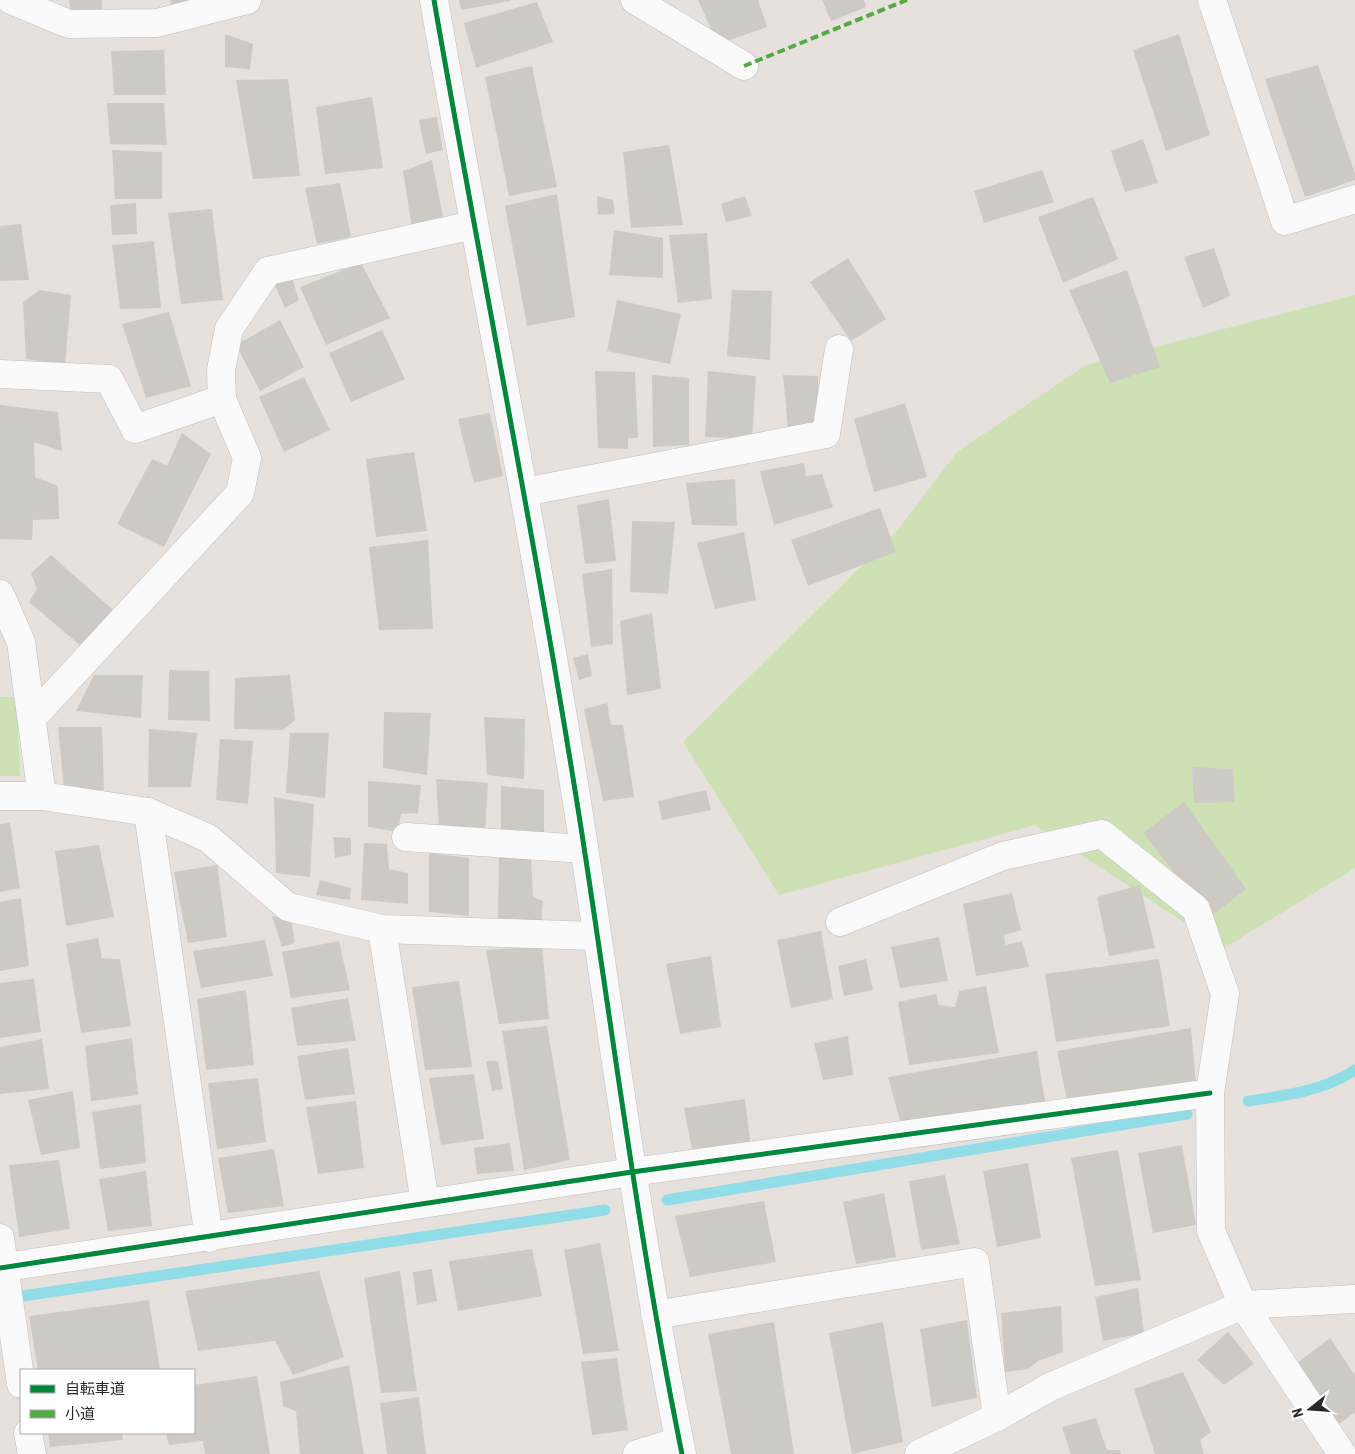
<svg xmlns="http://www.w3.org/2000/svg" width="1355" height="1454" viewBox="0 0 1355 1454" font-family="'Roboto Condensed','Noto Sans JP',sans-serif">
<rect width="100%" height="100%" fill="#e6e1dd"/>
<!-- green -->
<g fill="#cde1b5">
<path d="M1355,295V868L1224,948L1035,825L779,895L683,742L897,531L957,452L1086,365Z"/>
<path d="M0,697H17L20,776H0Z"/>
</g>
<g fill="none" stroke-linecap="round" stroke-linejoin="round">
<!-- stream -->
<g stroke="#90dde8" stroke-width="11">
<path d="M1248,1101C1284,1096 1323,1091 1355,1070"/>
<path d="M667,1200L1187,1114"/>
<path d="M9,1298L605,1210"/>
</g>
</g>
<!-- building -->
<g fill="#cdcac6">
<path d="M69,0H102L103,15L72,18Z"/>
<path d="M170,0H194L172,6Z"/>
<path d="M459,0H510V1L461,10Z"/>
<path d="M698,0H758L767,27L718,44Z"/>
<path d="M822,0H864L866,7L831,21Z"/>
<path d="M537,2L553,42L476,68L464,23Z"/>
<path d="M225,34L253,44L250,69L225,67Z"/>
<path d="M1179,34L1210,135L1166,151L1133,50Z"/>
<path d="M164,50L166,95H114L111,51Z"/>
<path d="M1318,65L1355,174V180L1305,197L1265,79Z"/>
<path d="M532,66L557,187L509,196L485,77Z"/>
<path d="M288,79L300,176L253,179L236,80Z"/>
<path d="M372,97L383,168L325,174L316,107Z"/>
<path d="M107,103H164L167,145L110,144Z"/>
<path d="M437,117L443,150L426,154L419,120Z"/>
<path d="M1143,139L1158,183L1125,192L1111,151Z"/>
<path d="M669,145L683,225L631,228L623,152Z"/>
<path d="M112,150L162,152V199H115Z"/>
<path d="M432,160L444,222L412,229L403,171Z"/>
<path d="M1042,170L1054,202L984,223L974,191Z"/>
<path d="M340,183L351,237L317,244L305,188Z"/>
<path d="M557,194L575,317L527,326L505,206Z"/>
<path d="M597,196L613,200L615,214L598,215Z"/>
<path d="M745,196L752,216L726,222L721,204Z"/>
<path d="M1093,197L1118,259L1063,283L1038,217Z"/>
<path d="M136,203L137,234L112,235L110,205Z"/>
<path d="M212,209L223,300L181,304L168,213Z"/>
<path d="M21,224L29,280L0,281V226Z"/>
<path d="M614,230L663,238V278L609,275Z"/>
<path d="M707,233L712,299L678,303L669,235Z"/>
<path d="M154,241L161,308L120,309L112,245Z"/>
<path d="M1214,248L1230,296L1203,308L1184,257Z"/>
<path d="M848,258L886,319L851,341L810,282Z"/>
<path d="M361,263L390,318L326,345L300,287Z"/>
<path d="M1127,270L1160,367L1110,383L1069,290Z"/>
<path d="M292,278L299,300L285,308L274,283Z"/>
<path d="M40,290L71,295L65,365L26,359L23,302Z"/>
<path d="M732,290L772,291L770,360L727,356Z"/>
<path d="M617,300L681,314L670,364L607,351Z"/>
<path d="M169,312L191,386L146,398L122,324Z"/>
<path d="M280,320L304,367L260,391L236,345Z"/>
<path d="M382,330L405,379L351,402L329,353Z"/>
<path d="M595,371L635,372L638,438H628V449L598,448Z"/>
<path d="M708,371L756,376L752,439L705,437Z"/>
<path d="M652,375L689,378V445L653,447Z"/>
<path d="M783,375L818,376V426L788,429Z"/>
<path d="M304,377L330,430L284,452L259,397Z"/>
<path d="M905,403L927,477L874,492L854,419Z"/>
<path d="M0,405L58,412L62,451L34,442L35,477L58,486L59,519L33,520L32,540L0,539Z"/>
<path d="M490,413L503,476L474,483L458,419Z"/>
<path d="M182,433L211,454L164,547L117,524L152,459L167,466Z"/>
<path d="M414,452L427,531L376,537L366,459Z"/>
<path d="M804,463L806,476L822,474L833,507L774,525L760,471Z"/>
<path d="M735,479L737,526L692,525L686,483Z"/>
<path d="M609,499L616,561L585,564L577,505Z"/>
<path d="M880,508L896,552L808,586L791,540Z"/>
<path d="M632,521L675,522L668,594L630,592Z"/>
<path d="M744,532L756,600L715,609L697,543Z"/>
<path d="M428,540L433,629L379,630L369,547Z"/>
<path d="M51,555L113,610L81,646L29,602L37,589L31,573Z"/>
<path d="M612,569L613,644L591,647L582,574Z"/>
<path d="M652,613L661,689L627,695L620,621Z"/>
<path d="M588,654L592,676L579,680L573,658Z"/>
<path d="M169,670L209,671L210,721L168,720Z"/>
<path d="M94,675H143L141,718L76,711Z"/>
<path d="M290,675L295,720L283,730L234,729L235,678Z"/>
<path d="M607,703L611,725H623L634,797L603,801L584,709Z"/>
<path d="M384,712L431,713L427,775L383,768Z"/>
<path d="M484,717L525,719L524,779L487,775Z"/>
<path d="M58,727H102L104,790L64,789Z"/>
<path d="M149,729L197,733L191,787H148Z"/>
<path d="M290,733H329L325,798L286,793Z"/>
<path d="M220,739L253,741L248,804L216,800Z"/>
<path d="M1192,767L1233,769L1235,802L1194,803Z"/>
<path d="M436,779L488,783L485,833L439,827Z"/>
<path d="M368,781L421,785L418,813L401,814L398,832L368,827Z"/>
<path d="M501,786L544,790V838L501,833Z"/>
<path d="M706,790L711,810L662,820L658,801Z"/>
<path d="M274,797L314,804L310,877L276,873Z"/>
<path d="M1184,802L1246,889L1210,917L1143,833Z"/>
<path d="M10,823L20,888L0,892V824Z"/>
<path d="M333,837L351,838V855L335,858Z"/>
<path d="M364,843L387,844L389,869L408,873V904L361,900Z"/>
<path d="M99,845L114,917L66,926L55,851Z"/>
<path d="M429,853L469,858V916L429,912Z"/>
<path d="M499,853L531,858L533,897L543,901L541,923L498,918Z"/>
<path d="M217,865L227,937L188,943L174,872Z"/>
<path d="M320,880L351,888L350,900L316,895Z"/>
<path d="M1140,885L1155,948L1109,956L1097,897Z"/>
<path d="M1012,893L1021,930L1004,935L1005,945L1022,941L1029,967L976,976L963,904Z"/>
<path d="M21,898L29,966L0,971V902Z"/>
<path d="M272,916L291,919L295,943L282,947Z"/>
<path d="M821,931L833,999L791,1008L777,940Z"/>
<path d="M939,937L948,981L900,988L891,947Z"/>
<path d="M98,938L102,958L120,959L131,1026L81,1033L66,944Z"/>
<path d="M265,940L273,976L201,988L193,951Z"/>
<path d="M339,941L350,990L291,998L282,952Z"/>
<path d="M542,946L549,1019L499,1024L486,950Z"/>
<path d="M711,956L721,1027L680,1034L666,964Z"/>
<path d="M866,959L873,990L844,996L838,966Z"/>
<path d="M1159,959L1170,1026L1056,1042L1045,974Z"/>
<path d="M34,979L41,1032L0,1038V983Z"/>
<path d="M459,981L472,1067L425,1070L412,987Z"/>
<path d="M986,986L999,1053L909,1065L898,1002L936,994L939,1005L955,1007L959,991Z"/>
<path d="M246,990L254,1065L206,1070L197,999Z"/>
<path d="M348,998L356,1041L297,1046L291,1008Z"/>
<path d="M547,1026L570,1160L524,1170L502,1031Z"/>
<path d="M1191,1028L1196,1086L1068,1105L1057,1051Z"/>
<path d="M848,1036L853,1075L823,1080L814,1043Z"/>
<path d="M132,1038L138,1095L91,1101L85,1046Z"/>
<path d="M42,1039L49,1089L0,1094V1047Z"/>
<path d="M348,1048L355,1094L305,1100L297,1056Z"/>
<path d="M1037,1051L1046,1107L902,1128L888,1077Z"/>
<path d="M486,1061H498L503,1089L492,1091Z"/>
<path d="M474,1074L484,1139L441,1145L429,1078Z"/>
<path d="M258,1078L266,1142L217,1149L208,1083Z"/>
<path d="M73,1091L80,1148L41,1155L28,1100Z"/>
<path d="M745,1099L751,1148L693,1154L684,1108Z"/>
<path d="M356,1101L364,1168L318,1174L306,1107Z"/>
<path d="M141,1104L146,1163L100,1169L92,1112Z"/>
<path d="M510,1143L514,1171L477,1174L474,1148Z"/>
<path d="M1182,1145L1196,1225L1153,1233L1138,1153Z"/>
<path d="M274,1149L284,1206L228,1213L218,1158Z"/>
<path d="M1118,1150L1141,1280L1095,1286L1071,1158Z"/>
<path d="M59,1160L70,1229L19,1237L9,1165Z"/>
<path d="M1028,1163L1041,1238L997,1247L983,1171Z"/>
<path d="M146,1171L152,1226L108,1231L99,1179Z"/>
<path d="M945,1175L960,1244L921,1250L909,1181Z"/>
<path d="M884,1193L896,1257L856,1264L843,1202Z"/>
<path d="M764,1201L776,1262L690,1277L675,1216Z"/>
<path d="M600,1243L619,1351L583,1354L564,1250Z"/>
<path d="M532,1249L542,1296L458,1311L449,1261Z"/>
<path d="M432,1269L437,1301L417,1305L413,1272Z"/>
<path d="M319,1271L344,1357L293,1375L275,1341L198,1351L185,1291Z"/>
<path d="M400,1271L417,1391L381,1393L364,1278Z"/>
<path d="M1138,1288L1144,1333L1103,1341L1095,1297Z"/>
<path d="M149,1300L160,1370H38L29,1316Z"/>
<path d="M1061,1306L1063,1352L1038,1361L1028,1369L1005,1372L1001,1313Z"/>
<path d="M967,1320L977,1398L932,1407L920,1329Z"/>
<path d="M774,1322L794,1454H731L708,1334Z"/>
<path d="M883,1322L903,1442L852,1454L829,1333Z"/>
<path d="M1228,1332L1254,1364L1224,1385L1197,1360Z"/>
<path d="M1330,1338L1355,1375V1412L1338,1425L1296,1364Z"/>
<path d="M617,1358L628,1430L592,1435L581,1362Z"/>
<path d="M349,1365L364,1454H300L296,1411L283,1406L280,1382Z"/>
<path d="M1183,1372L1211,1432L1200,1440L1204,1454H1155L1134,1389Z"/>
<path d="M257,1376L270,1454H205L203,1441L169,1445L166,1433H194V1385Z"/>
<path d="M419,1397L426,1454H387L380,1403Z"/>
<path d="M1096,1418L1107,1450H1120L1121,1454H1071L1062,1427Z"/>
<path d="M48,1433H122L123,1440L50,1447Z"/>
</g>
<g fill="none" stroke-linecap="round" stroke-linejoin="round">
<!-- minor casing -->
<g stroke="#bfbebf" stroke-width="29">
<g id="minor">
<path d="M11,0L69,24L157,23L247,0"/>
<path d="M434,0C483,282 540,563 584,847C615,1049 641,1253 682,1454"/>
<path d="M635,0L744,66"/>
<path d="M1212,0L1285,221L1355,199"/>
<path d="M0,374L109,379L135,429L222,399L247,458L240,493L33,717"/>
<path d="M222,399L221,370L229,329L268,271L473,225"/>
<path d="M524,492L826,434L839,349"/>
<path d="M0,594L21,642L42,796H0"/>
<path d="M42,796L148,812L208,838L288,907L382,929L596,936"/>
<path d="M148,812L209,1238"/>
<path d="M406,837L584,849"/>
<path d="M840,922L1003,856L1102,834L1196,909L1225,994L1210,1093L1211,1231L1243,1305L1342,1454"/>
<path d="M382,929L425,1203"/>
<path d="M0,1238L21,1384"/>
<path d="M0,1268L632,1172L1210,1093"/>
<path d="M655,1315L975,1262L997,1417"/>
<path d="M28,1433L32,1454"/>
<path d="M637,1454L679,1441"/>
<path d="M919,1454L997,1417L1050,1387L1243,1305L1355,1299"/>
</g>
</g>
<!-- minor -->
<use href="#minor" stroke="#fbfafa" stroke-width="28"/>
<!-- quiet -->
<path stroke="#53aa44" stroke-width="4" stroke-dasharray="8 4" stroke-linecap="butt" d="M744,66L907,0"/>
<!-- cycleway casing -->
<g stroke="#fff" stroke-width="8">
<g id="cycleway">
<path d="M434,0C483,282 540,563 584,847C615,1049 641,1253 682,1454"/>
<path d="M0,1268L632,1172L1210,1093"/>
</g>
</g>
<!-- cycleway -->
<use href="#cycleway" stroke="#00873e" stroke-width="5"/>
</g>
<!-- legend -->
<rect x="20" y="1369" width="175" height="65" fill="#ffffff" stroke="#a9a9a9"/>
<rect x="30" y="1385" width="25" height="8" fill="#00873e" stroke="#a9a9a9"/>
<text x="65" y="1394" font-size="15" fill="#282828">自転車道</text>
<rect x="30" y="1410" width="25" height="8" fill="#53aa44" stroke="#a9a9a9"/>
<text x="65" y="1419" font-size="15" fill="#282828">小道</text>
<!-- north arrow -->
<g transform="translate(1310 1409) rotate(253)" stroke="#ffffff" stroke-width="4" paint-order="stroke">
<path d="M0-4L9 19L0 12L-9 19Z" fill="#282828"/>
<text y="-8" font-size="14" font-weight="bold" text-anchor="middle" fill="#282828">N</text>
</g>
</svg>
